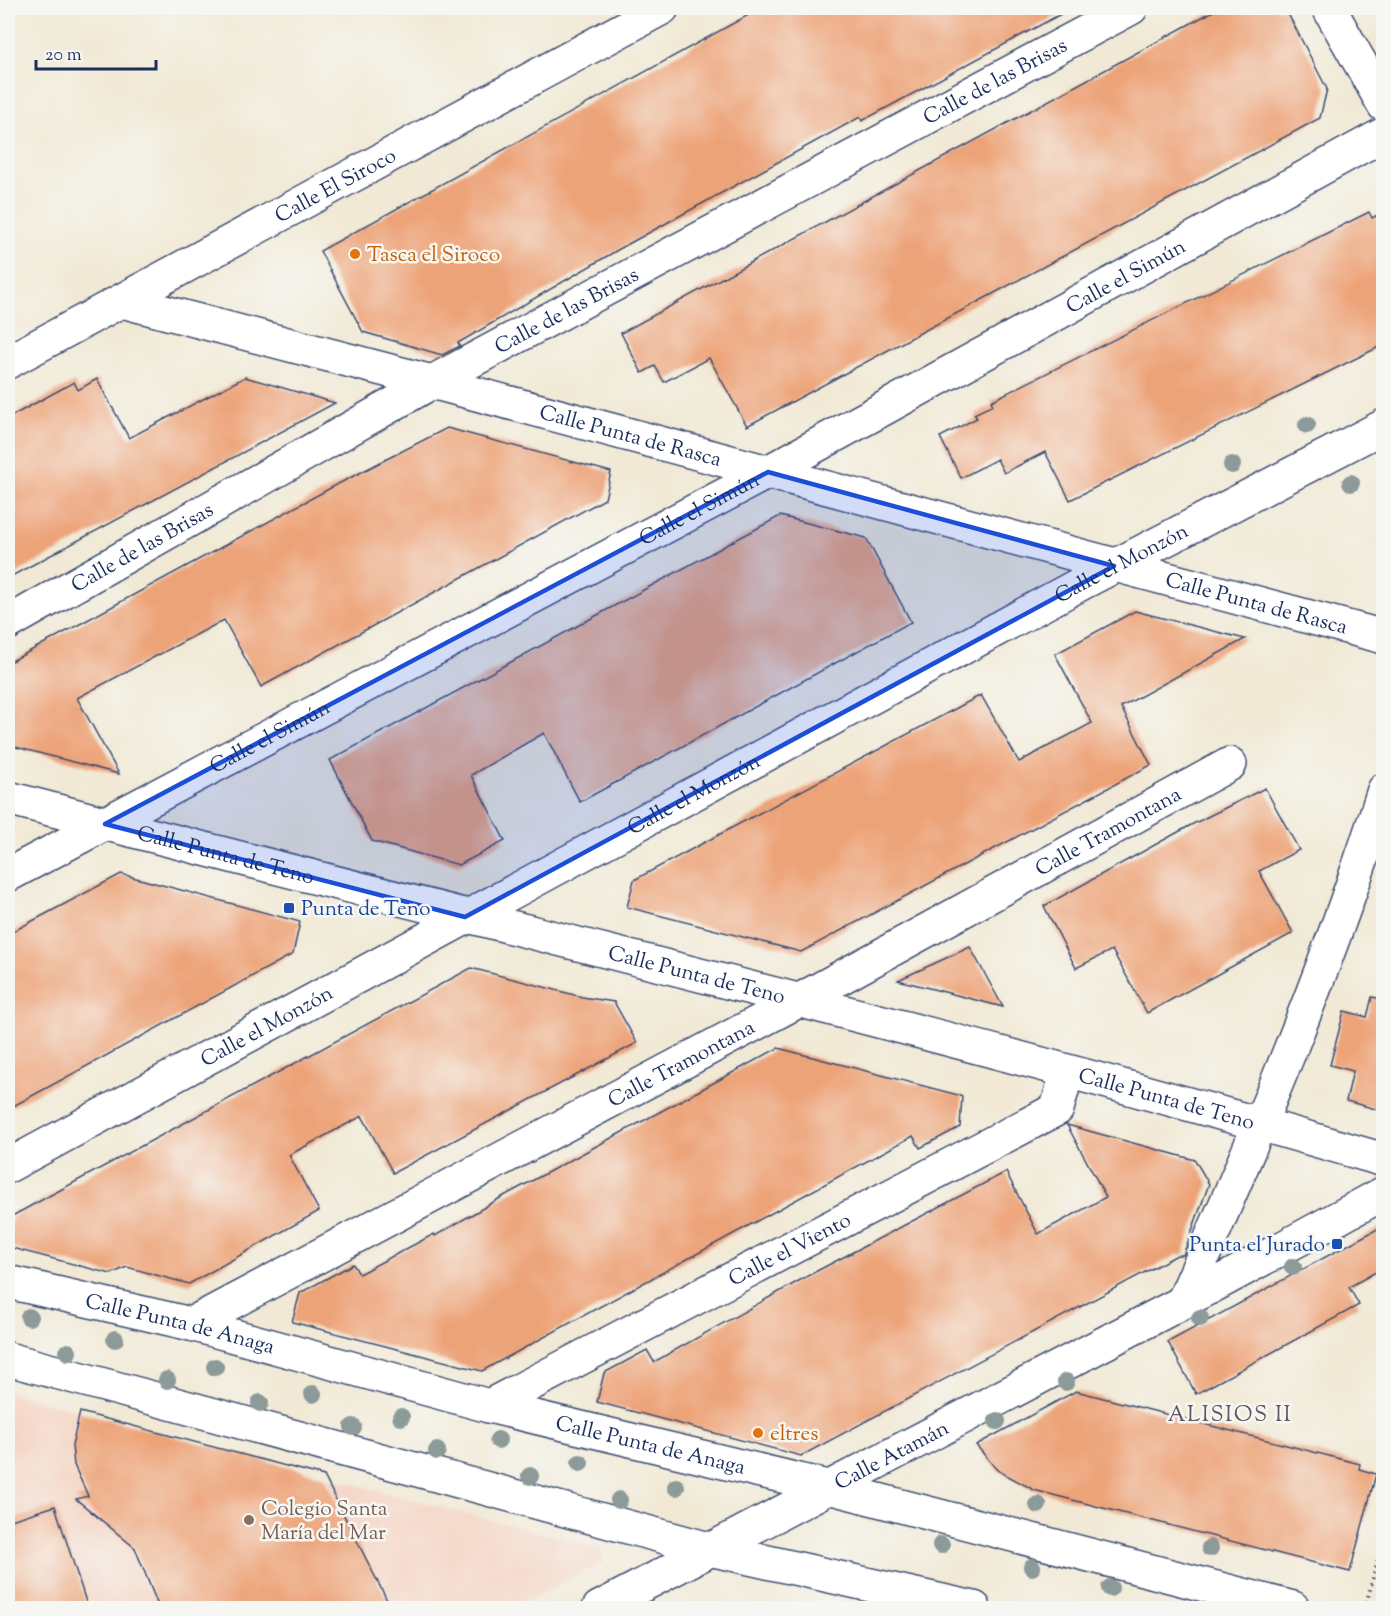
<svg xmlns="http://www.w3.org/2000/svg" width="1391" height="1616" viewBox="0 0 1391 1616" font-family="'Sorts Mill Goudy',serif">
<rect width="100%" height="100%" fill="#f6f6f2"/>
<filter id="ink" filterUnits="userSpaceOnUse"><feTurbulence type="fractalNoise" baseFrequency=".0167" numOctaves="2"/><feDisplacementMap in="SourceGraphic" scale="12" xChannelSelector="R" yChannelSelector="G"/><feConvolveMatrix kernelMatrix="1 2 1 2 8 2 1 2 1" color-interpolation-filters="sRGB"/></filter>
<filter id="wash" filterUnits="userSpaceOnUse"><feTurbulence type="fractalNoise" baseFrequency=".008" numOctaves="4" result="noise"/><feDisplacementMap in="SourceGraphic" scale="24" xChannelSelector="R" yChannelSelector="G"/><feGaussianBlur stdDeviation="1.35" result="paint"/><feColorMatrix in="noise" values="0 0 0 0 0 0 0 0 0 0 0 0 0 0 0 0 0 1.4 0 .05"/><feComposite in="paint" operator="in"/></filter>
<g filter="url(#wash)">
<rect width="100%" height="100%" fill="#f1e9d5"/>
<!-- built -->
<path fill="#f5d3c2" d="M8,1392L600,1549L603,1562L515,1608H8Z"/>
<g id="blocks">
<!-- building -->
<g fill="#eda378">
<path d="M761,8H1072L862,121L860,117L621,248L458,343L460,346L442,355L363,332L320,251Z"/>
<path d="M1219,8H1285L1327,89L1320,118L747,426L709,358L664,382L655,366L642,373L621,333Z"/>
<path d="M1369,212L1372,218L1383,212V345L1070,500L1045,452L1004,473L997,459L961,478L940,437L977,418L974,414L993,405L991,401Z"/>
<path d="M245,377L335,403L8,578V418L74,382L78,390L97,379L129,438Z"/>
<path d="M447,428L611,472L605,499L261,687L224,620L77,698L119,774L8,745V663L338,484Z"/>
<path d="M780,516L866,538L911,622L580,802L544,733L471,775L505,841L459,865L372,841L330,760Z"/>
<path d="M1135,611L1245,639L1121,707L1151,765L801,952L627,907L634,880L981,695L1019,762L1092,723L1055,654Z"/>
<path d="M1265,788L1299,850L1259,871L1293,933L1147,1013L1112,950L1076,968L1044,906L1191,825Z"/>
<path d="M121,874L300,922L293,954L8,1109V934Z"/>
<path d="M970,947L1003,1007L898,980L944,959Z"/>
<path d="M471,968L582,997L614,1002L637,1043L393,1173L362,1116L289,1155L319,1211L189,1284L127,1267L111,1274L8,1247L12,1216Z"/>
<path d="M1372,997L1383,999V1111L1346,1101L1353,1071L1330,1065L1344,1011L1367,1017Z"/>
<path d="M778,1048L962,1096L960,1127L920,1148L913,1136L482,1371L292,1322L300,1293L353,1264L359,1274L434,1234L435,1236L502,1197Z"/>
<path d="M1067,1125L1195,1160L1209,1184L1183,1255H1177L801,1456L597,1402L604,1373L647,1350L654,1362L813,1273L1006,1172L1038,1234L1106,1197Z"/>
<path d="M1383,1226V1268L1349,1287L1359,1305L1196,1394L1168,1342Z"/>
<path d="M1076,1391L1360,1464L1359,1469L1376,1474L1350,1572L1034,1490L997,1470L976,1445Z"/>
<path d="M80,1412L324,1476L391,1608H159L135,1548L76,1499L88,1496L74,1465L72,1445Z"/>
<path d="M55,1506L88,1608H8V1521Z"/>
</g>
</g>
</g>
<g filter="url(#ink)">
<use href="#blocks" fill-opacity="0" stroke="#3b4b70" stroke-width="1.5"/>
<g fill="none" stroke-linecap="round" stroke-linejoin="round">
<!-- minor casing -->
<g stroke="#3b4b70" stroke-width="36">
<g id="minor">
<path d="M1329,8L1384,105"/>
<path id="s1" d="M122,301L432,382L1384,637"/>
<path id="s2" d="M8,362L662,8"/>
<path id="s3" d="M8,623L432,382L1131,8"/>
<path id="s4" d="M8,798C466,919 928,1026 1384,1160"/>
<path id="s5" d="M8,875L768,472L1384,134"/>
<path id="s6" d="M8,1166L1082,583L1384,426"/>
<path id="s7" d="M8,1282L191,1324L489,1406L832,1488L1293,1608"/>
<path d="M1183,1302C1257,1134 1329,965 1384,790"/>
<path id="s8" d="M191,1324L798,1001L1230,764"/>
<path d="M8,1359L709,1549L974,1608"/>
<path id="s9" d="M489,1406L1057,1109L1067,1072"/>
<path id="s10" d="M599,1608L1183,1302L1384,1193"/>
</g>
</g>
<!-- path -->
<path stroke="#3b4b70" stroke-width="4" stroke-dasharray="1.5 4.5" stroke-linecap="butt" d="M1365,1608L1384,1537"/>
<!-- minor -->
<use href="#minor" stroke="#fff" stroke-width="33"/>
</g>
<!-- trees -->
<g fill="#8d9a9a">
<circle cx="1307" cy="425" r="9"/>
<circle cx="1232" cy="465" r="9"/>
<circle cx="1351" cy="483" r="9"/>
<circle cx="1293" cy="1267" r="9"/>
<circle cx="29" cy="1317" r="9"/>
<circle cx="1200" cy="1318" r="9"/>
<circle cx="115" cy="1339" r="9"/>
<circle cx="68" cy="1352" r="9"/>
<circle cx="215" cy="1367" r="9"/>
<circle cx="167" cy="1380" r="9"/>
<circle cx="1066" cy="1382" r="9"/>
<circle cx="313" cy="1394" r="9"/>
<circle cx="260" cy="1403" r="9"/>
<circle cx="401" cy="1417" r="9"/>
<circle cx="997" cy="1421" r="9"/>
<circle cx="353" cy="1427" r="9"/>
<circle cx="498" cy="1440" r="9"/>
<circle cx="437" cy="1451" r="9"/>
<circle cx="580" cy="1463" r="9"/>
<circle cx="530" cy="1476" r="9"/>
<circle cx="676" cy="1487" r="9"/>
<circle cx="619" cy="1500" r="9"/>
<circle cx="1038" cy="1505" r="9"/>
<circle cx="941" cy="1545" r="9"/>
<circle cx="1210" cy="1548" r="9"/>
<circle cx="1032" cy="1567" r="9"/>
<circle cx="1110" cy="1588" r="9"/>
</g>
</g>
<!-- marked area -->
<path fill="#1d4ed8" fill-opacity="0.2" stroke="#1d4ed8" stroke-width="4.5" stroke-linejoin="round" d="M768,472L1114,566L465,917L105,824Z"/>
<!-- markers -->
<g fill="#e8710a" stroke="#f6f6f2" stroke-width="2">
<circle cx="355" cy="254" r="6"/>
<circle cx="758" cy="1433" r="6"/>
</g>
<g fill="#1a4fb4" stroke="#f6f6f2" stroke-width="2">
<rect x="283" y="902" width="12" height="12" rx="3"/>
<rect x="1331" y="1238" width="12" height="12" rx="3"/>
</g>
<circle fill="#8d6e63" stroke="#f6f6f2" stroke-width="2" cx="249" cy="1520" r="6"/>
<g text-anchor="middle" stroke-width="5" stroke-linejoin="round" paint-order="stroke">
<!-- street labels -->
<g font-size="21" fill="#1b2f5e" stroke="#f6f6f2">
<text dy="7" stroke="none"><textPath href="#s3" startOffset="1126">Calle de las Brisas</textPath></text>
<text dy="7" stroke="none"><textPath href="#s2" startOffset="372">Calle El Siroco</textPath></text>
<text dy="7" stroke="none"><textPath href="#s5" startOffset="1268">Calle el Simún</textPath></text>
<text dy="7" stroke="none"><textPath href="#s3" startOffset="640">Calle de las Brisas</textPath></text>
<text dy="7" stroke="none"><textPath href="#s1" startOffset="526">Calle Punta de Rasca</textPath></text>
<text dy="7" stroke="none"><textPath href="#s5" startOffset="782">Calle el Simún</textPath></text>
<text dy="7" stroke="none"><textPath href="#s3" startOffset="154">Calle de las Brisas</textPath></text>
<text dy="7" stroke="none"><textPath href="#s6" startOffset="1266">Calle el Monzón</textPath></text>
<text dy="7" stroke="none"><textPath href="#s1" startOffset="1174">Calle Punta de Rasca</textPath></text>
<text dy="7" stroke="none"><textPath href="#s5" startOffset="296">Calle el Simún</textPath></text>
<text dy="7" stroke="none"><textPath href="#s6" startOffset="780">Calle el Monzón</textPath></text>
<text dy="7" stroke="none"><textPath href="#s8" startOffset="1041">Calle Tramontana</textPath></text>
<text dy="7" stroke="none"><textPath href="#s4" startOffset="225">Calle Punta de Teno</textPath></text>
<text dy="7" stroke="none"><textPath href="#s4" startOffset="711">Calle Punta de Teno</textPath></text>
<text dy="7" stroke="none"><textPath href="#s6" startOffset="294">Calle el Monzón</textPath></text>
<text dy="7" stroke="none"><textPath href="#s8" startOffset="555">Calle Tramontana</textPath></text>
<text dy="7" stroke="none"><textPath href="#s4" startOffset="1197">Calle Punta de Teno</textPath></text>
<text dy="7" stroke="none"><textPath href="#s9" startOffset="339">Calle el Viento</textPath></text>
<text dy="7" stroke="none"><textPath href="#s7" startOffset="177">Calle Punta de Anaga</textPath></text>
<text dy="7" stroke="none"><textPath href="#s7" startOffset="663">Calle Punta de Anaga</textPath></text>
<text dy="7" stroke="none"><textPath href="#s10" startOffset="330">Calle Atamán</textPath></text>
</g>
<!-- food labels -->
<g font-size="21" fill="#c56008" stroke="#f6f6f2" text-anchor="start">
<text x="367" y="261">Tasca el Siroco</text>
<text x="770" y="1440">eltres</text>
</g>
<!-- transit labels -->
<g font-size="21" fill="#164399" stroke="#f6f6f2" text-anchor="start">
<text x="301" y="915">Punta de Teno</text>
<text x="1325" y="1251" text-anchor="end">Punta el Jurado</text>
</g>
<!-- education labels -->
<g font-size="21" fill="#785e54" stroke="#f6f6f2" text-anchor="start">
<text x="261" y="1515">Colegio Santa<tspan x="261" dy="24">María del Mar</tspan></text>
</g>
<!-- neighbourhood labels -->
<g font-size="22" letter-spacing="1.5" fill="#645867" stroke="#f6f6f2">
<text x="1230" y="1421">ALISIOS II</text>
</g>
</g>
<!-- margin -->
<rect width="1391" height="1616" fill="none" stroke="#f6f6f2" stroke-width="30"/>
<!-- scale -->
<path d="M36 60v9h120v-9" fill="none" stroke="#1b2f5e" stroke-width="3"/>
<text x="45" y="60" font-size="18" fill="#1b2f5e" stroke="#f6f6f2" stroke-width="4.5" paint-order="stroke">20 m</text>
</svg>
